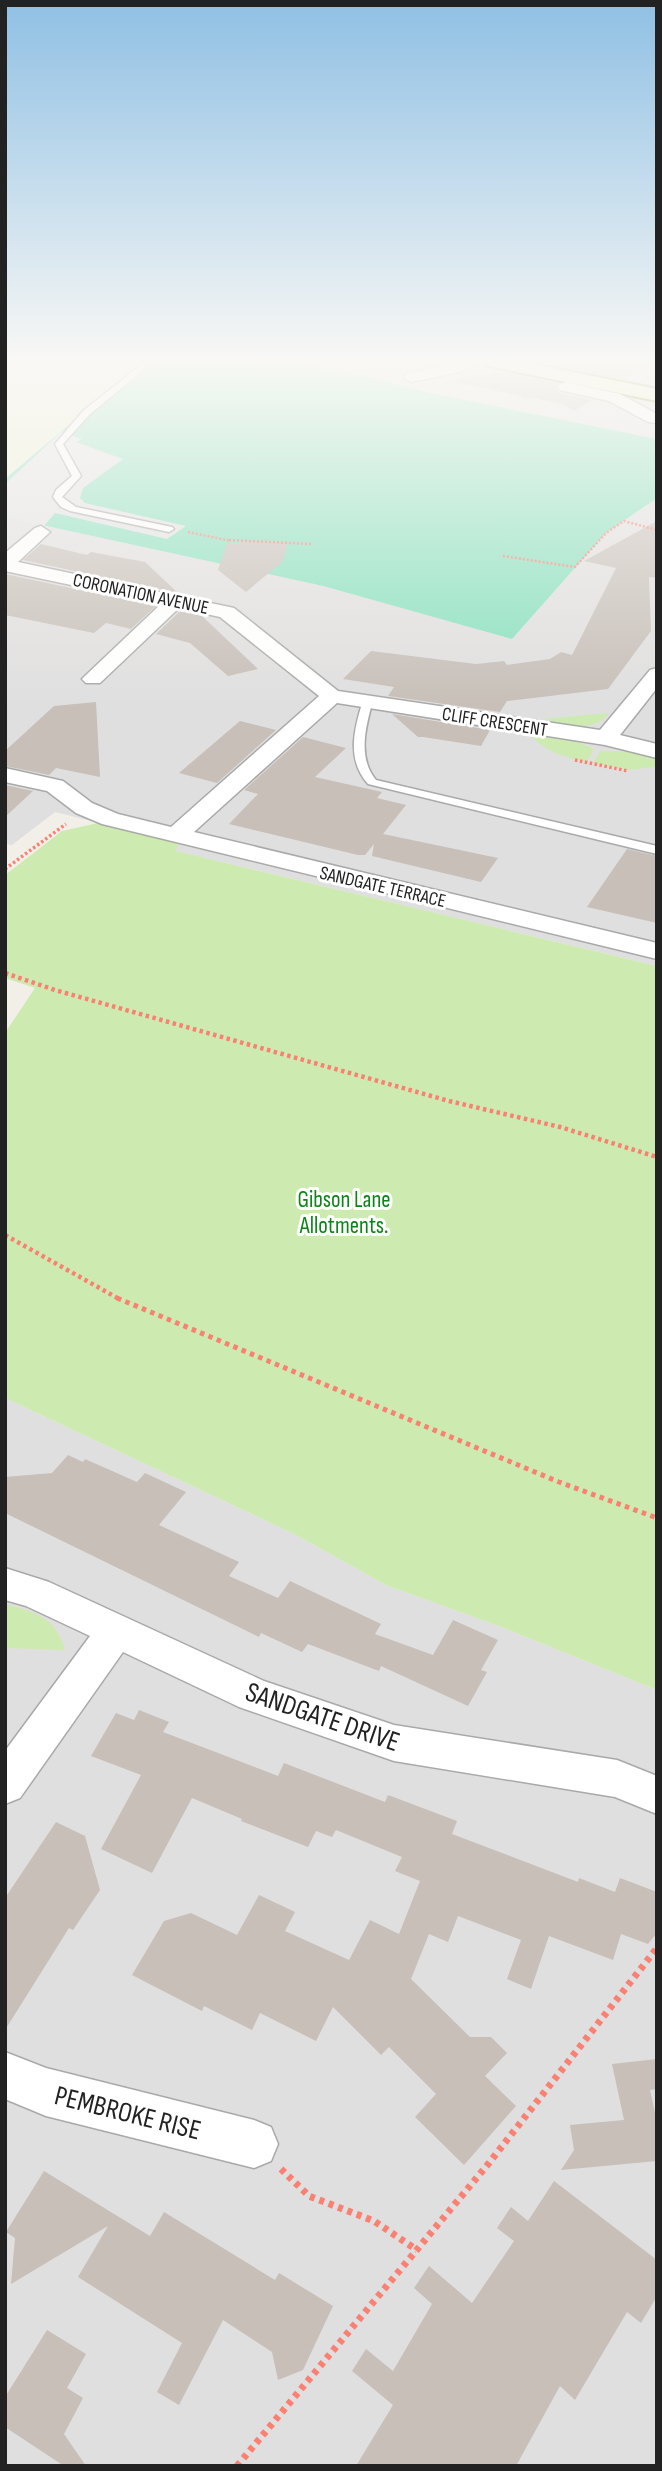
<svg xmlns="http://www.w3.org/2000/svg" width="662" height="2471" viewBox="0 0 662 2471" font-family="'Sofia Sans Condensed',sans-serif">
<rect width="100%" height="100%" fill="#f2efe9"/>
<!-- residential -->
<g fill="#e0dfdf">
<path d="M305,361H460L586,385L657,401V439L426,392L353,373L298,365Z"/>
<path d="M521,361H657V389L610,379Z"/>
<path d="M657,498V966L175,851L169,840L55,812L12,845L5,844V517L323,586L512,639L606,533Z"/>
<path d="M5,1398L294,1534L388,1586L499,1626L657,1690V2466H5Z"/>
</g>
<!-- farmland -->
<path fill="#eef0d5" d="M5,361H144L5,479Z"/>
<!-- grass -->
<g fill="#cdebb0">
<path d="M609,713C593,735 566,723 542,719Z"/>
<path d="M527,732L573,740L594,749L587,762C558,755 548,753 527,732Z"/>
<path d="M600,751L637,752L657,758V767L628,770L593,763Z"/>
<path d="M98,823L169,840L178,845L176,851L657,966V1690L499,1626L388,1586L294,1534L5,1398V1033L35,988L5,978V875L62,831Z"/>
<path d="M5,1604C36,1612 56,1618 65,1650L5,1648Z"/>
</g>
<!-- pitch -->
<path fill="#88e0be" d="M144,361H305L299,365L353,373L426,392L657,439V498L606,533L512,639L323,586L5,517V479Z"/>
<!-- parking -->
<path fill="#e2e2e2" d="M61,432L82,439L76,442L123,459L83,488L80,498L85,503L186,526L167,539L55,513L44,526L5,517V484Z"/>
<!-- building -->
<g fill="#c7bfb8">
<path d="M574,361H653L623,379L550,365Z"/>
<path d="M503,372L557,383L556,388L559,393L592,400L574,411L562,404L534,398L524,399L521,396L455,382V379Z"/>
<path d="M657,521V578L649,577L651,631L608,689L507,701L500,712L388,696L394,687L343,679L371,651L476,664L504,661L507,665L550,659L561,652L572,655L616,568L584,561Z"/>
<path d="M241,541L288,543L282,562L246,592L218,570L227,543L240,544Z"/>
<path d="M41,544L87,555L91,552L145,562L178,593L23,560Z"/>
<path d="M5,574L156,606L131,629L106,623L94,633L5,615Z"/>
<path d="M180,611L202,616L258,669L228,676L190,643L156,634Z"/>
<path d="M96,702L100,777L56,768L49,775L5,766V751L54,706Z"/>
<path d="M392,714L490,730L481,746L423,737H418Z"/>
<path d="M240,721L276,730L217,783L179,773Z"/>
<path d="M303,737L346,748L315,777L382,792L377,798L406,805L383,834L498,858L481,882L372,856L374,844L365,855H358L229,824L258,794L244,790Z"/>
<path d="M5,785L33,791L5,817Z"/>
<path d="M627,849L657,856V923L587,907Z"/>
<path d="M68,1455L83,1462L85,1459L137,1482L145,1473L186,1492L159,1525L239,1562L229,1576L278,1598L290,1581L381,1624L375,1634L433,1655L453,1620L498,1640L481,1670L487,1672L468,1706L381,1666L379,1671L308,1644L302,1652L261,1633L259,1637L5,1513V1477L52,1473Z"/>
<path d="M139,1710L169,1722L163,1732L278,1776L284,1763L385,1802L388,1795L457,1821L452,1834L578,1882L579,1878L615,1892L620,1878L657,1892V1933L648,1944L621,1934L613,1960L549,1936L531,1989L507,1979L521,1940L458,1916L448,1942L429,1934L411,1979L470,2037H491L507,2053L485,2076L516,2106L464,2165L415,2117L436,2094L389,2047L381,2055L333,2007L316,2041L260,2013L252,2030L204,2006L202,2011L132,1975L164,1921L191,1913L237,1935L259,1895L295,1912L285,1931L349,1960L370,1920L399,1934L420,1881L395,1871L402,1857L336,1830L332,1837L316,1831L308,1847L241,1821L242,1819L192,1798L152,1873L101,1849L141,1775L91,1756L116,1713L134,1720Z"/>
<path d="M56,1822L85,1836L100,1890L73,1930L69,1928L5,2030V1898Z"/>
<path d="M657,2059V2089L650,2090L657,2122V2161L561,2170L574,2150L570,2125L624,2120L612,2064Z"/>
<path d="M44,2171L150,2236L164,2212L275,2280L279,2273L333,2306L303,2370L278,2380L272,2352L223,2320L179,2405L157,2392L182,2343L78,2277L108,2226L11,2284L15,2238L6,2232Z"/>
<path d="M554,2181L657,2260V2296L641,2323L627,2312L575,2400L560,2386L516,2466H356L393,2405L352,2371L366,2349L393,2371L432,2304L414,2288L429,2266L472,2303L514,2241L497,2228L511,2207L528,2221Z"/>
<path d="M47,2330L86,2354L67,2388L83,2398L64,2434L86,2466H64L5,2427V2397Z"/>
</g>
<g fill="none" stroke-linecap="round" stroke-linejoin="round">
<!-- lane casing -->
<g stroke="#a9a9a9" stroke-width="3">
<g id="lane">
<path d="M146,361H154L89,415L63,444L81,476L62,497L76,507L172,527L174,529L169,532L70,511L61,507L53,497L56,490L72,476L55,444L83,411Z"/>
<path d="M368,697L373,700C366,726 357,757 376,780L657,846V854L368,784C346,759 354,730 363,700Z"/>
</g>
</g>
<!-- street casing -->
<g stroke="#a9a9a9" stroke-width="3">
<g id="street">
<path d="M461,361H481L460,372L411,382L403,377L406,374Z"/>
<path d="M566,382L620,394L657,414V423L648,422L609,401L560,390L558,387L560,384Z"/>
<path d="M41,526L50,532L18,562L234,608L338,691L600,730L650,670L657,668V688L620,735L657,744V758L605,745L337,703L194,832L657,943V959L102,824L76,813L47,791L5,782V768L63,781L92,803L118,814L171,827L319,696L220,617L179,608L100,683H86L82,679L86,675L161,604L5,571V553L35,528Z"/>
<path d="M5,1568L49,1582L264,1681L394,1725L617,1760L657,1776V1814L615,1797L394,1761L239,1707L123,1652L20,1798L5,1804V1751L90,1636L26,1606L5,1600Z"/>
<path d="M5,2052L46,2068L254,2120L271,2127L278,2144L271,2161L254,2168L46,2116L5,2099Z"/>
</g>
</g>
<!-- secondary casing -->
<g stroke="#707d05" stroke-width="4">
<path id="secondary" d="M484,361H519L657,389V401L493,367L486,365Z"/>
</g>
<!-- path-far4 -->
<g stroke="#fa8072" stroke-width="2.5" stroke-dasharray="2 2" stroke-linecap="butt">
<path d="M188,532L231,541"/>
<path d="M229,540L312,544"/>
<path d="M503,556L575,567L606,533L624,521L657,530"/>
</g>
<!-- path-far3 -->
<g stroke="#fa8072" stroke-width="3.5" stroke-dasharray="2.5 2.5" stroke-linecap="butt">
<path d="M575,760L628,771"/>
<path d="M5,869L66,824"/>
</g>
<!-- path-far2 -->
<g stroke="#fa8072" stroke-width="4.5" stroke-dasharray="3.5 3.5" stroke-linecap="butt">
<path d="M5,973L55,990L449,1101L560,1127L657,1157"/>
<path d="M5,1235L121,1300"/>
</g>
<!-- path-far1 -->
<path stroke="#fa8072" stroke-width="5" stroke-dasharray="4.5 4.5" stroke-linecap="butt" d="M117,1298L559,1482L657,1518"/>
<!-- path -->
<g stroke="#fa8072" stroke-width="7" stroke-dasharray="5 5" stroke-linecap="butt">
<path d="M281,2169L309,2196L374,2221L417,2250"/>
<path d="M237,2466L489,2163L657,1948"/>
</g>
<!-- lane -->
<use href="#lane" fill="#fff" fill-rule="evenodd"/>
<!-- street -->
<use href="#street" fill="#fff" fill-rule="evenodd"/>
<!-- secondary -->
<use href="#secondary" fill="#f7fabf" fill-rule="evenodd"/>
</g>
<!-- sky -->
<linearGradient id="sky" x2="0" y2="1"><stop stop-color="#8fc0e4"/><stop offset="0.51" stop-color="#f9f8f5"/><stop offset="1" stop-color="#f9f8f5" stop-opacity="0"/></linearGradient>
<rect width="662" height="707" fill="url(#sky)"/>
<g text-anchor="middle" stroke-width="6" stroke-linejoin="round" paint-order="stroke">
<!-- far-street labels -->
<g font-size="19" fill="#222" stroke="#fff">
<text transform="translate(141 593) rotate(12)" y="7">CORONATION AVENUE</text>
<text transform="translate(495 721) rotate(9)" y="7">CLIFF CRESCENT</text>
<text transform="translate(383 886) rotate(13)" y="7">SANDGATE TERRACE</text>
</g>
<!-- park labels -->
<g font-size="23" fill="#0c8416" stroke="#fff">
<text x="344" y="1207">Gibson Lane<tspan x="344" dy="26">Allotments.</tspan></text>
</g>
<!-- near-street labels -->
<g font-size="28" fill="#222" stroke="#fff">
<text transform="translate(323 1716) rotate(19)" y="10">SANDGATE DRIVE</text>
<text transform="translate(128 2112) rotate(14)" y="10">PEMBROKE RISE</text>
</g>
</g>
<!-- border -->
<rect width="662" height="2471" fill="none" stroke="#222222" stroke-width="14"/>
</svg>
